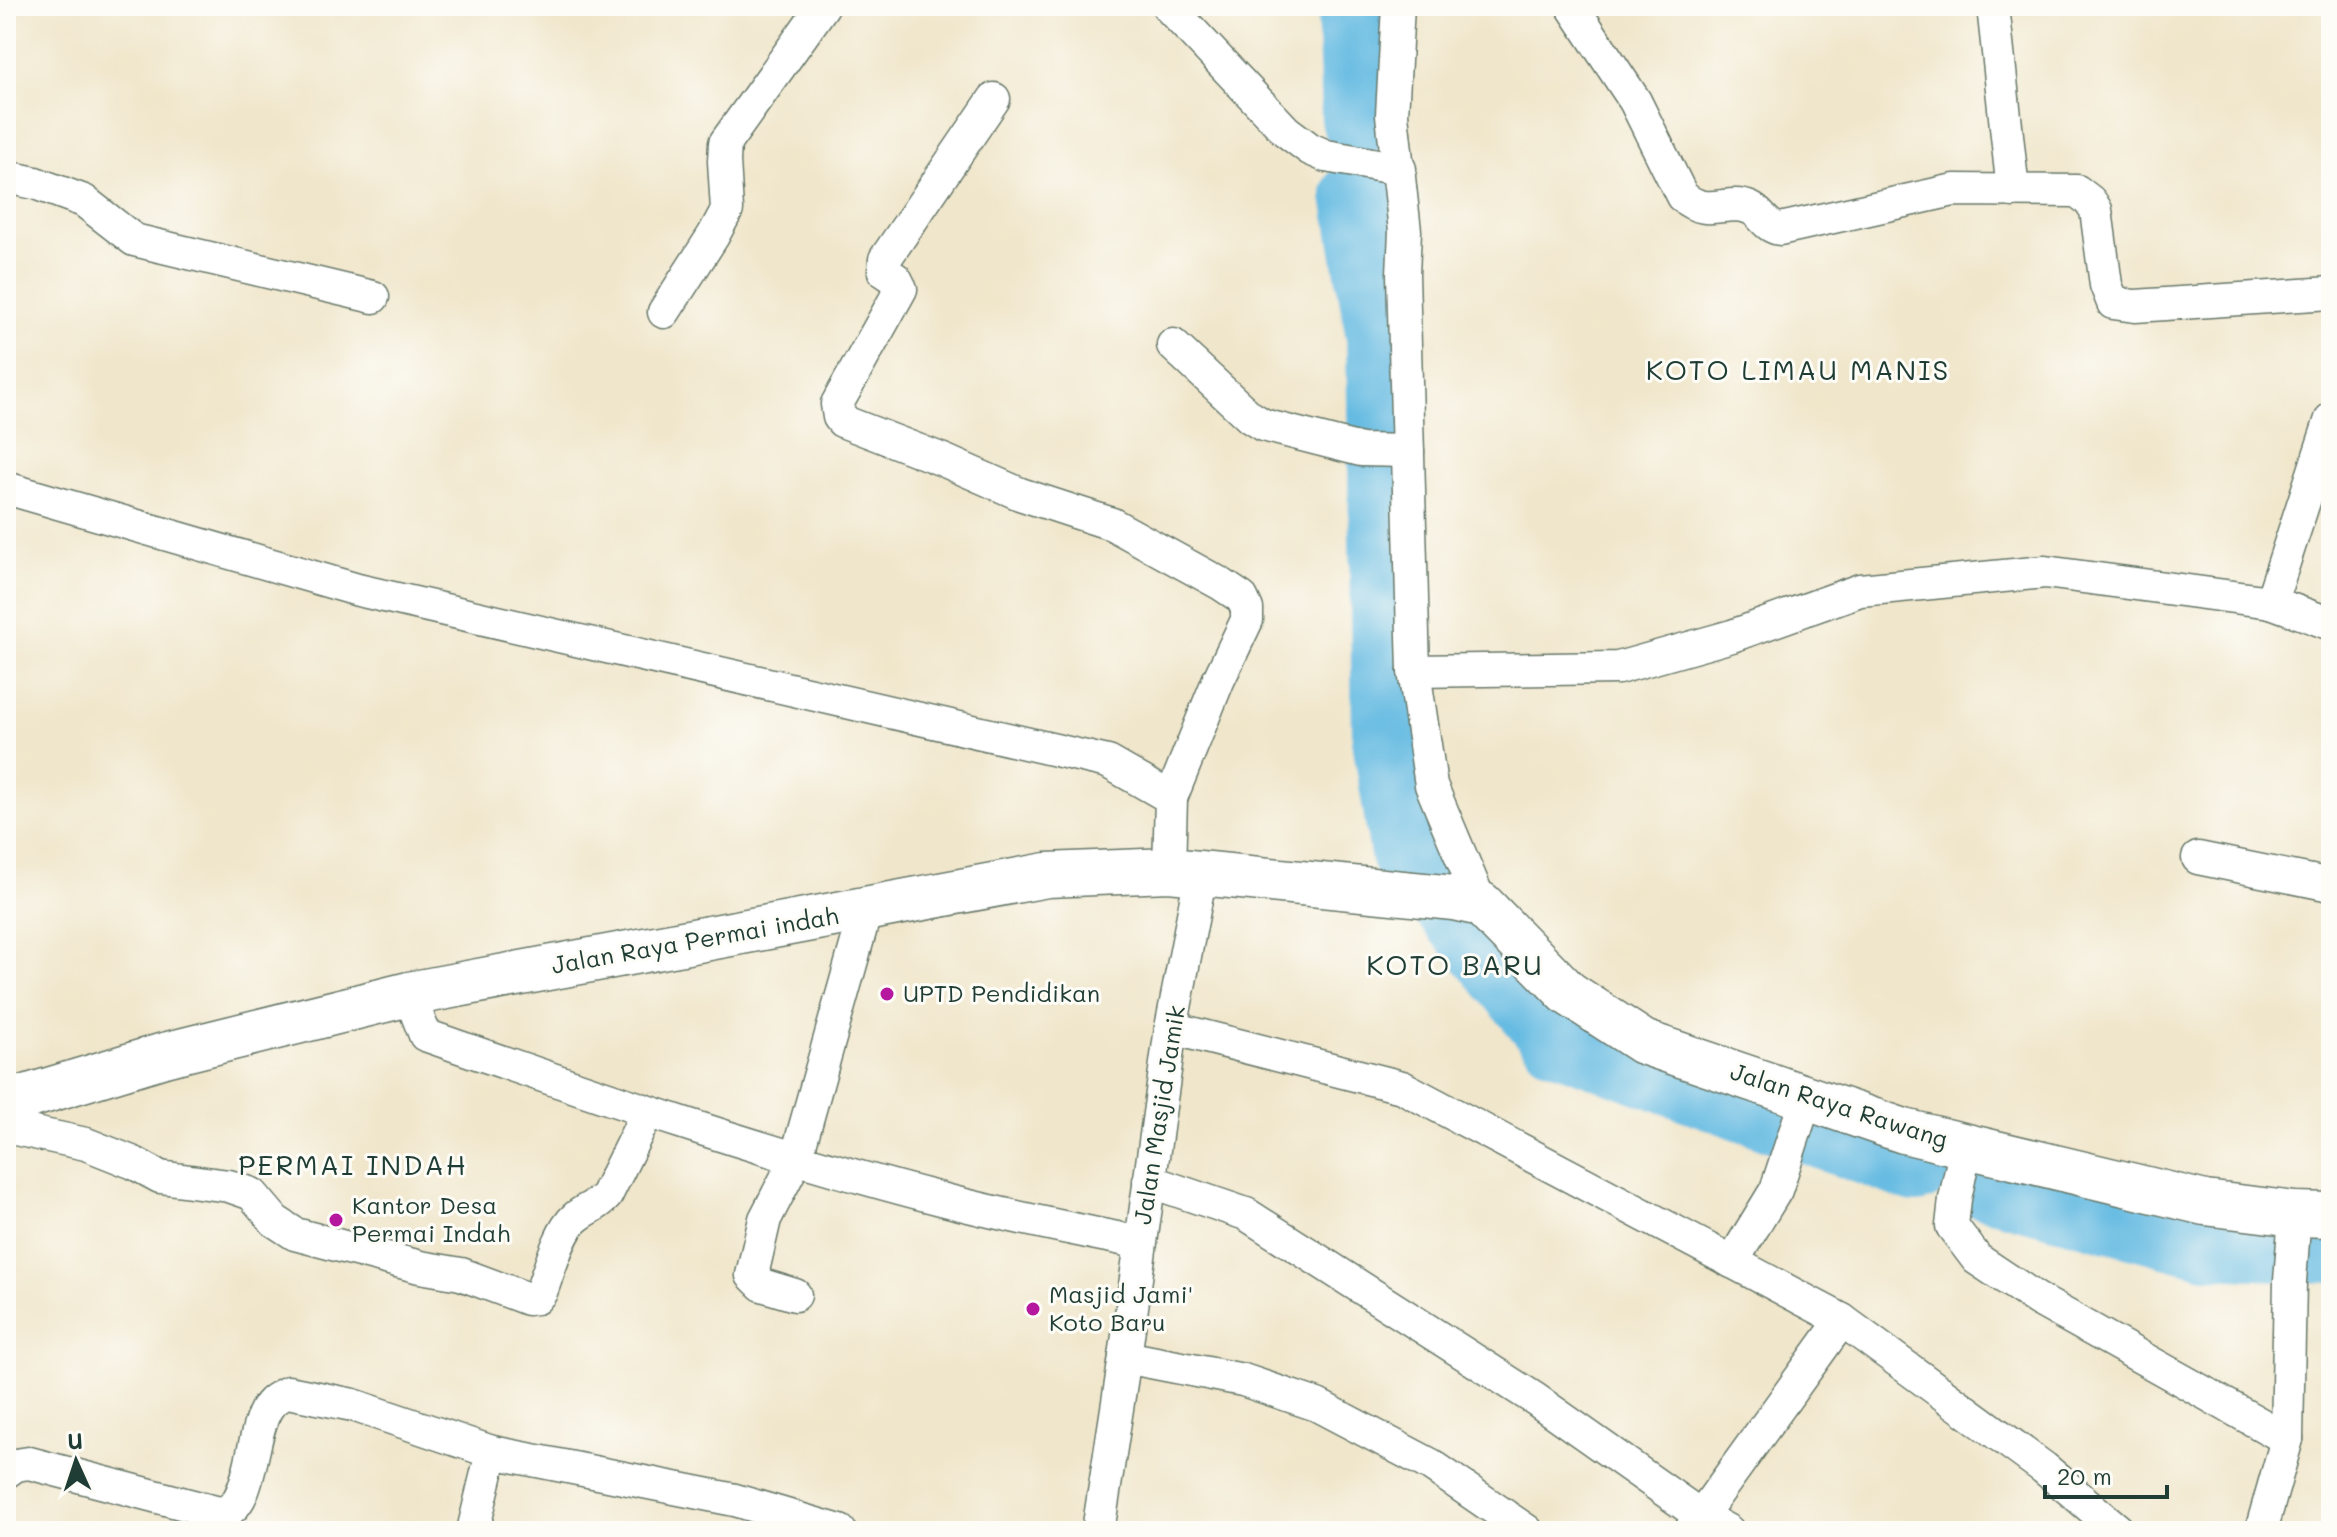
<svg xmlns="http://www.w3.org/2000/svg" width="2337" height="1537" viewBox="0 0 2337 1537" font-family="Mali,sans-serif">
<rect width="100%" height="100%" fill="#fdfcf7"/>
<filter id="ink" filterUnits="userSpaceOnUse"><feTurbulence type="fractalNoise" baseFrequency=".0125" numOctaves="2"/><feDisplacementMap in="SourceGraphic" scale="16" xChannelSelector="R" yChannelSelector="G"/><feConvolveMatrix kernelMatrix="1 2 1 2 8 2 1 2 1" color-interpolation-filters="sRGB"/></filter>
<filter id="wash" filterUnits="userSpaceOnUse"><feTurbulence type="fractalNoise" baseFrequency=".006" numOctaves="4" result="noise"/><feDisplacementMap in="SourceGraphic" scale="32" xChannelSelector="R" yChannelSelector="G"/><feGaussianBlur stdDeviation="1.8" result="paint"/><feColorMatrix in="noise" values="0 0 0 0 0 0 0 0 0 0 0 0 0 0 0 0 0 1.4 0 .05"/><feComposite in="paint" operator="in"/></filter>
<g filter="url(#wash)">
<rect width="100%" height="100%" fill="#f0e6cb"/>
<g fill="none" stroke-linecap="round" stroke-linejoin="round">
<!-- river -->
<g stroke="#66bbe2" stroke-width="74">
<path d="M1354,6L1358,119"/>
<path d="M1359,195L1383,337L1389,739L1407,853L1558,1037L1916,1166"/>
<path d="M1979,1180L2208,1241L2331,1246"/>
</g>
</g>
</g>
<g filter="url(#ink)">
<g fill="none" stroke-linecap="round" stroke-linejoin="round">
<!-- street casing -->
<g stroke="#687869" stroke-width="35">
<g id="street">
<path d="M1168,6L1286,131L1310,149L1326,156L1400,169"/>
<path d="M1398,6L1392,115L1405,231L1403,274L1414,671L1431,785L1481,904"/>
<path d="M1572,6L1635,101L1682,196C1708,219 1726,198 1750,208C1762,213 1765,227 1780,229L1954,190L2077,191L2090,201L2096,210L2106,285L2113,303L2135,306L2331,293"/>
<path d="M1993,6L2013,191"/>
<path d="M994,99L885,259L884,271L896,279L901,289L837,404L839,417L842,421L943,460L1020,494L1112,524L1221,584L1242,598L1247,609V620L1218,681L1171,798"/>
<path d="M6,177L35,183L84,201L134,240L373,297"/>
<path d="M664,312L713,236L727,210L724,161L725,143L823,6"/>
<path d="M1173,345L1250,417L1263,425L1361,450L1408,451"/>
<path d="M6,488L358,590L1108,762L1171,798L1169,870"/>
<path d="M2271,602L2331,419"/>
<path d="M1414,671L1618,668L1732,636L1860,590L2045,572L2271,602L2331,624"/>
<path d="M2198,858L2331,885"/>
<path d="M409,994L425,1035C597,1095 769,1155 945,1200C1009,1217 1075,1229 1140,1243"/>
<path d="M1171,1028L1402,1087L1842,1320L2044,1468L2119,1531"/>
<path d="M6,1127L86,1144L134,1163L160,1177L229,1186L252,1194L275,1221L295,1234L420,1267L461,1274L528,1299L536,1298L541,1292C549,1272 559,1232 575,1218C585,1209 596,1207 606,1196L647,1113"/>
<path d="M1966,1146L1955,1199L1952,1226L1977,1259L2037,1299L2287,1439"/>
<path d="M1149,1181L1246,1214L1535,1399L1701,1516L1728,1531"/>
<path d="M1732,1262L1776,1190L1801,1114L1808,1098"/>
<path d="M795,1295L762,1285L752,1275L765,1219L796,1159L866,910"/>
<path d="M1125,1357L1243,1380L1317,1405L1431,1465L1527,1531"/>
<path d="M6,1472L16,1465L29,1463L219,1513C256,1511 248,1424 272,1402C276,1398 283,1395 288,1392L353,1405L492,1452L735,1500L840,1531"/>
<path d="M473,1531L492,1452"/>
<path d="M1098,1531L1125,1357L1171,1028L1201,874"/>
<path d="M1690,1531L1842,1320"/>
<path d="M2261,1531L2287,1439L2290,1281L2295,1214"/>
</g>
</g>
<!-- secondary casing -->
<g stroke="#687869" stroke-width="47">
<path id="secondary" d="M6,1103L164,1055L409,994L1047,875L1169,870L1454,898L1481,904L1568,993L1643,1042L1904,1131L2205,1203L2295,1214L2331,1215"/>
</g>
<!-- street -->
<use href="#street" stroke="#fff" stroke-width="32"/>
<!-- secondary -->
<use href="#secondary" stroke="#fff" stroke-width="44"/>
</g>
</g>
<!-- markers -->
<g fill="#b5179e" stroke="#fdfcf7" stroke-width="3">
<circle cx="887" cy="994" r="8"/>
<circle cx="336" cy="1220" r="8"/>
<circle cx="1033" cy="1309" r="8"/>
</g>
<g text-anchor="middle" stroke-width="6" stroke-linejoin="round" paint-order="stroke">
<!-- street labels -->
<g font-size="24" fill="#1f3d34" stroke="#fdfcf7">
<text transform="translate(695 941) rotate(-10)" y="8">Jalan Raya Permai indah</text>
<text transform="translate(1839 1106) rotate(18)" y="8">Jalan Raya Rawang</text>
<text transform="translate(1160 1115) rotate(-81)" y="8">Jalan Masjid Jamik</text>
</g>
<!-- poi labels -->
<g font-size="24" fill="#1f3d34" stroke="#fdfcf7" text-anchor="start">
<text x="903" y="1002">UPTD Pendidikan</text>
<text x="352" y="1214">Kantor Desa<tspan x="352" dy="28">Permai Indah</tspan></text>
<text x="1049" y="1303">Masjid Jami'<tspan x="1049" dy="28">Koto Baru</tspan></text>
</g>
<!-- quarter labels -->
<g font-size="28" letter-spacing="2" fill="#1f3d34" stroke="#fdfcf7">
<text x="1798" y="380">KOTO LIMAU MANIS</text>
<text x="1455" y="975">KOTO BARU</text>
<text x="353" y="1175">PERMAI INDAH</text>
</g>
</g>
<!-- margin -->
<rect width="2337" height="1537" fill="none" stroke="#fdfcf7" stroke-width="32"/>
<!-- north arrow -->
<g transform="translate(76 1461) rotate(357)" stroke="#fdfcf7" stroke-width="6" paint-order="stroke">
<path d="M0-6L14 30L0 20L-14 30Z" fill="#1f3d34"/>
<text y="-12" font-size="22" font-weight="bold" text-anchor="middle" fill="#1f3d34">U</text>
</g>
<!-- scale -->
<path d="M2045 1485v12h122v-12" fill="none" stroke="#1f3d34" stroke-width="4"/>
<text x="2057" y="1485" font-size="24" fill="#1f3d34" stroke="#fdfcf7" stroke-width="6" paint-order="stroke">20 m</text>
</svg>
